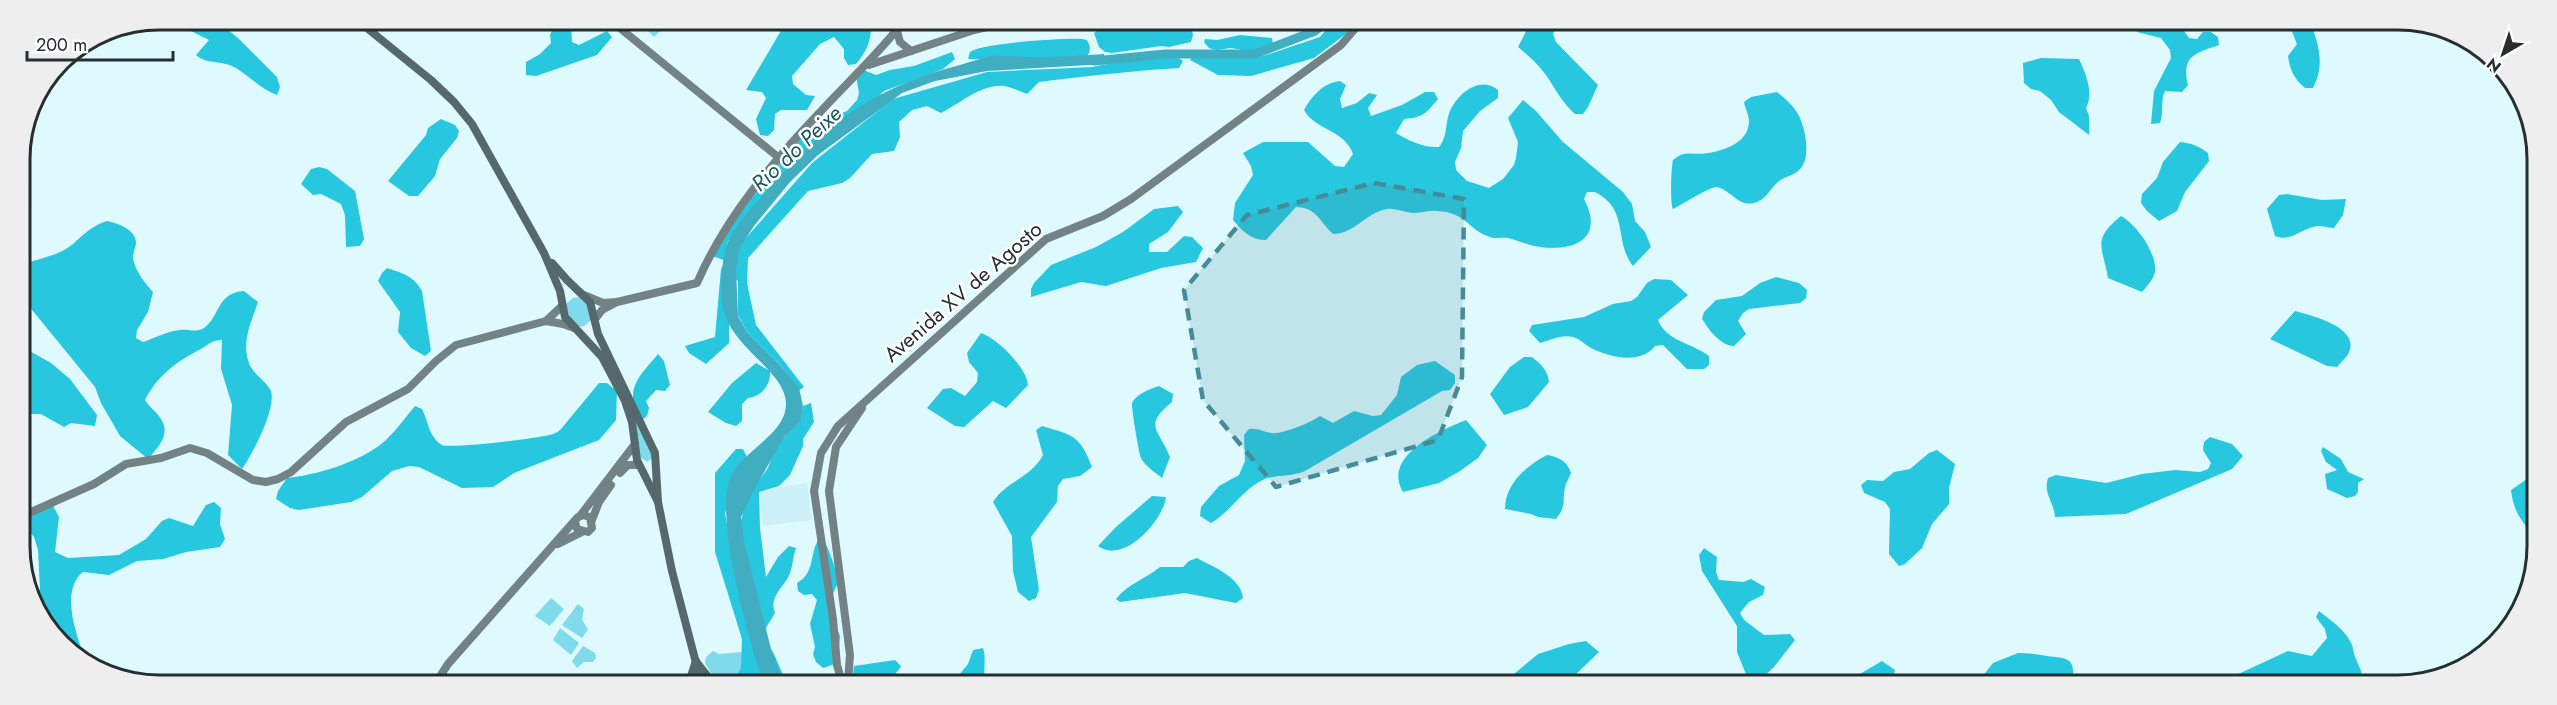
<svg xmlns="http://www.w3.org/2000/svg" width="2557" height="705" viewBox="0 0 2557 705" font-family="Jost,sans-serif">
<rect width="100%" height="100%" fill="#dffaff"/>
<!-- built -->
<path fill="#ccf0f7" d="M807,483L812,520L763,526L759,491Z"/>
<!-- green -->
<g fill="#7fdaec">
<path d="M637,20L671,21L654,37Z"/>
<path d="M581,297L588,302L591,320L584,326L578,327L570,318L566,304L573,298Z"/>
<path d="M635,421L652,452V458L647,462L640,457Z"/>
<path d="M551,598L564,609L550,626L535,616Z"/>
<path d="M578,604L584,609L582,619L588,630L582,638L562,625Z"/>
<path d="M560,628L579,643L571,655L553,640Z"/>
<path d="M583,646L595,653L596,658L593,662H584L577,668L572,661Z"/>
<path d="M713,651L719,654L753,651L763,682H716L705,663L706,657Z"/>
</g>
<!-- forest -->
<g fill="#27c7e0">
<path d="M182,20H216L238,38L277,77L280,87L277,95C261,89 250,77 236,68C223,60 207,65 196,55L209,40L191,31Z"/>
<path d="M564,20L571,26L572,42L579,45L607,31L612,37L597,55L536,76L526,75V62L540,54L551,43L550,35L556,21Z"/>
<path d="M808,21H870C873,38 867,51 856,64L848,65L844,58V49L834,37L820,44L792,76L793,84L806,95L815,96L807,110H781L775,114L774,130L768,136L760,135L756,119L766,98L762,92L746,90L782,29Z"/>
<path d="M1145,22L1158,30L1191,26L1193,35L1191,42L1169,47L1161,46L1112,53L1105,52L1099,47L1094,33L1100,29L1132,30Z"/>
<path d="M1332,22H1358L1347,33L1314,58L1251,76L1218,75L1190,60L1195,54L1258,57L1266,55L1320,37Z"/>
<path d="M1531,22H1558L1553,34L1556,42L1598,85L1588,107L1583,114H1575C1562,103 1555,88 1546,75C1538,64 1528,55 1518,47Z"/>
<path d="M2141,24H2179L2189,38L2197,39L2203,32H2211L2218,37L2219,45C2196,53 2181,55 2188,85L2182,92L2165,91C2160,102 2164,112 2160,123L2151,124L2154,91L2171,58L2170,50L2161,38L2137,32Z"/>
<path d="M2289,24H2311C2319,45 2325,66 2313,88H2305C2294,79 2290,70 2288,56L2297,44Z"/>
<path d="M1240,35L1272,38L1273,45L1268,51L1253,52L1231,48L1216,50L1209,48L1204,42L1205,39L1217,40Z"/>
<path d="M1082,39L1087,40C1092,49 1090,53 1084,60L968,59L970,52C982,43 1063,38 1082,39Z"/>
<path d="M952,52L955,59L943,69L884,91L728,241L724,260L712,256L716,246L767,177L801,137L819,122L847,111L857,100L859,93L856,76L861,69L876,75L890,70L914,66Z"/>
<path d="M1161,54L1176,56L1183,61L1179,68C1131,71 1086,76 1039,82L1027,94C1019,91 1012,87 1004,86C981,84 961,103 941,113L927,106L912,110L899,122L900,137L894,151L872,154L850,178L842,183L808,191L748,258L747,283L756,325L804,387L798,391L783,368L747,332L738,315V281L734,278L737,248L812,163L893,99L987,72L1092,67Z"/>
<path d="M2041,58L2079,59C2086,74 2094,93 2086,108L2089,116V135L2059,112L2051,100L2040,91L2031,89L2024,83L2023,63Z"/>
<path d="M1340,81L1346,85L1340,99L1342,108L1357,103L1369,93L1377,95L1368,108L1371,116L1402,105L1425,92H1434L1438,99C1425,114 1424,117 1404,119L1396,133C1409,141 1424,148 1439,147C1449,135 1444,120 1452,107C1461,91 1481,76 1498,90V98L1480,111L1463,131L1461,148L1455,162L1456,170L1467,181L1489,188L1503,179L1514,165L1516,158L1518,142L1508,118L1523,100L1536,111L1563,142L1623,192L1632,204L1635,221L1645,232L1651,247L1633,266C1613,240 1630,210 1595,192H1587L1584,199C1606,241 1571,253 1534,246C1525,244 1517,240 1508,238C1502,237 1495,239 1490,237C1468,230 1466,212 1437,211C1430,210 1422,213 1414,213C1405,213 1396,208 1387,209C1366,212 1355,234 1333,234C1320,222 1316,207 1296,207L1266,240C1252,241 1241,230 1233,220L1235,203L1253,175L1251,166L1243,153L1263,142H1308L1335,166L1344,167L1353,154C1345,130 1315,130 1304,110C1312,96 1323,83 1340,81Z"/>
<path d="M1777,92C1785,99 1794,106 1799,116C1805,128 1810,152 1803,165C1797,176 1786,175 1778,182C1769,190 1766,200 1754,203C1738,207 1731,190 1717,187C1711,186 1681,205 1673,209C1670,204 1671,168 1673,160C1685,149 1694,156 1708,153C1726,150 1749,142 1749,121C1749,115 1745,108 1744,102L1751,97Z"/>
<path d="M441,119L455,125L459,131L457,138L440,159L435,176L418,196H409L388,181L426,135L428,128Z"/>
<path d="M2180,142C2191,143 2199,146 2208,153L2209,161L2185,192L2177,211L2159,221L2147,211L2141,203L2142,194L2157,178L2163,162Z"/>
<path d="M319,167L327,169L355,191L364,239L360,246L346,247L345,215L341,204L321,194L313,195L301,184L311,169Z"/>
<path d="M2287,194L2322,200L2346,199L2343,215L2334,228C2329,228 2323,226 2318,226C2302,227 2292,243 2275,236L2267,209L2279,195Z"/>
<path d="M1178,206L1183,212L1168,232L1149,244V252H1167L1184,236L1192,237L1203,248L1196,262L1161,268L1106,286L1081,282L1031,297V289L1034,283L1051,265L1096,247L1123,232L1154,209Z"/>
<path d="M2121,216C2136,224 2157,253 2155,271C2154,279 2147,286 2142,292L2108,278C2103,247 2091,240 2121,216Z"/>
<path d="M107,221C118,223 137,230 136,244C135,249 133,253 133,258C135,271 145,283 153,292L148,312L137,330L136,338L143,342C155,338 167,331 180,330C188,329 196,333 204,328C220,317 216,293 244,291L258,302C252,321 242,339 248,360C251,373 264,379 270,389C279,404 252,455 242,469L228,455L232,405L221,369L222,340C212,340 209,344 201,349C177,361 157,376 145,400C149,407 157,412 161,419C171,435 158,447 148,459L120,436L101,403L95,387L24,300L21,293L20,265C37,259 59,256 73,244C84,234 93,225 107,221Z"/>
<path d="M725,262L730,295L729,343L706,364L689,353L685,346L715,337L721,269Z"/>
<path d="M387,268C402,273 414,276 422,291L431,351L425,356L411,348L398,332L400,312L378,281L382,273Z"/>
<path d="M1776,277L1799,283L1807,290L1806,298L1800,303L1749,309L1743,313L1738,321L1746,334L1734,346C1721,346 1709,330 1702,319L1704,312L1716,300L1742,296L1760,283Z"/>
<path d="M1654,279L1671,280L1688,295L1658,320C1666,341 1692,343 1709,356V365L1704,369H1687L1663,345L1655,346C1641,364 1612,358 1593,349C1586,346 1581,339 1573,337C1561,334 1551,340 1540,343L1529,331L1532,325L1584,317L1613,304L1631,301L1637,297L1647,283Z"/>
<path d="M2295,311C2310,315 2360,327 2349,352C2347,357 2341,362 2337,367L2327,366L2270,339Z"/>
<path d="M981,333C997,338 1027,368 1028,385L1006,408L993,401L964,427L955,426L927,408L943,389L951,388L965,396L977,382L978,373L969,362L967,353Z"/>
<path d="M21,346L51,363L70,379L97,415L95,426L71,423L64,427L41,414H21Z"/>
<path d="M658,354L664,361L670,385L665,391L656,390L646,401L649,408L647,416L642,420C622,390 639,377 658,354Z"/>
<path d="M1524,357H1532C1541,364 1548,371 1549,382L1528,407L1504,415L1490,394L1510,367Z"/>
<path d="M1435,361L1455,375V383L1450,390L1442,391L1305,471C1289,478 1274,473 1259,482C1240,493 1230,512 1211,523L1200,516L1201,507L1219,486L1239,475L1245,461L1244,435L1249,429C1258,428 1263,432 1272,433C1281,435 1312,422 1320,416L1333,423L1354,411L1373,416L1381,415L1397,395L1401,377L1417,365Z"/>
<path d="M756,363L770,371C771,385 762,396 748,398L742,404V421L736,426L726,423L708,412L732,383Z"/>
<path d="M599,383H607L617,391L616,420L599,440L514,473L493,487L462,488L419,467L409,466L392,471L362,497L351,502L299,510L290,508L276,499L278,491L287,478C316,475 356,463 380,445C394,434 404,419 415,406L422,409C428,421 429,437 442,445C449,449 543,438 553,434C556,433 559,431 561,429Z"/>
<path d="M1159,386L1173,394L1172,402C1142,426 1160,430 1170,457L1162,478C1155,472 1145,466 1141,458C1139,454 1131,406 1132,403C1136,394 1150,389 1159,386Z"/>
<path d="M811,403L814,422L803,439V446L790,475L779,486L759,492L760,528L766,577L778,557L789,546L796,548C793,556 793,565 790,573C785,587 768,596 775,613L762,634L774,654L786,682H733L741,668L742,639L715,552V473L736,449H743L747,457L725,513L728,531L740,525L744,509L754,487L768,468L776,446L801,418L803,406Z"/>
<path d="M1466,420L1487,445L1478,458L1460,471L1439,483L1403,492C1381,456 1441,430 1466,420Z"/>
<path d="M1042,426C1071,435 1080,434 1092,467L1080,476L1063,479L1058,486L1057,502L1031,537L1039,590L1036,598L1029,601L1018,592L1013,571L1012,536L993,502C1005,482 1032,477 1043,455L1036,430Z"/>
<path d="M2210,437L2232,444L2243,456L2232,469L2126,514L2055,517C2054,502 2043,494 2048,478L2056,475L2106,483L2142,474L2175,470L2200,472L2208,469L2211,463L2203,450L2204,442Z"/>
<path d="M2323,447L2341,459L2348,472L2364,479L2358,483V492L2355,496L2347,498L2327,489L2325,474L2337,470L2326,462L2321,451Z"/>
<path d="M1937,450L1955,464L1949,488V504L1932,524L1922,548L1905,564L1899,566L1889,554L1890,509L1885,502L1864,493L1861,485L1867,480L1883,481L1894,472L1910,469L1929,453Z"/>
<path d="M1547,455C1559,457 1567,461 1571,473C1569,478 1566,483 1565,487C1562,502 1567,505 1556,519L1538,517L1531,514L1505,509C1505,484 1526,466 1547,455Z"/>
<path d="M2533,475V534C2520,520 2513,509 2511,490Z"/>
<path d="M1152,496L1166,497C1163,521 1123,565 1098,546L1116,527Z"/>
<path d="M51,502L59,517L55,552L68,558L119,555L146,539L162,521L169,518L193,526L206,505L214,502L221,508L220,524L225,539L220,547L186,552L163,559L137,561L109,575L83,572C60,590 76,634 84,656L54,638L34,597L40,589L38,550L34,537L23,524L35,510Z"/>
<path d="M821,536C828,544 835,569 839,580L833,594L834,620L840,636L838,663L823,668L816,662L813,654L815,647L810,624L817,600L812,594L804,595L798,591L797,583C817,572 808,551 821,536Z"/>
<path d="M1704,548L1717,557L1716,572L1719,580L1743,582L1751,579L1765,587L1763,595L1749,602L1740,613L1744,620L1764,635L1790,634L1795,640L1774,667L1756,684H1750L1737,652V626L1702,571L1699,555Z"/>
<path d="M1197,558C1213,567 1241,577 1243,598L1236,603L1185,593L1120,602L1116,599C1129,583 1144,580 1160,567H1183L1189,561Z"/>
<path d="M2319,611C2330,620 2343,628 2350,641C2354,647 2353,653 2356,659C2360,669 2365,674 2359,685H2139L2177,675L2221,682L2288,651L2312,656L2327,638L2325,629L2316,617Z"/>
<path d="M1586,641L1599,652L1566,684L1503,683L1538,654L1569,644Z"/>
<path d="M983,648C987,659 982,671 986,682H953L968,664L973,650Z"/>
<path d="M2018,653C2028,653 2038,654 2047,656C2070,659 2075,657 2073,685L1984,684L1982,677L1993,663Z"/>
<path d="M895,660L901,666C890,686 872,682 852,682L854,666Z"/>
<path d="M1882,661L1895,670L1893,678C1878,686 1859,684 1843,684Z"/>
</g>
<!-- water -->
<path fill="#40adc1" d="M1104,54L1105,64L987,71L935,81L902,93L818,155L790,182L754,226L740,247L736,269L738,316L747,332L782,367L799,388L803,406L801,420L784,437L755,488L741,517L744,541L771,649L783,682H763C749,640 713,514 731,476C743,450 787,434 786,403C785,369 726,346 722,302C721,283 721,259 728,242C735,224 752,208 765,193C821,127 875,86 960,65C971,62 981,58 992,56C1005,55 1021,57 1034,57C1058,57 1081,56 1104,54Z"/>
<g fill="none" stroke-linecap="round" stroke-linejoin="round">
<!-- river -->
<path stroke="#40adc1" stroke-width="9" d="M1094,61L1165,54H1255L1315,31L1327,22"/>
<!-- secondary -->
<g stroke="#728285" stroke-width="8">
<path d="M610,20L778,157"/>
<path d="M897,31L900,42L911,51"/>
<path d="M869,65L974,30L1011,21"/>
<path d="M584,295L603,303L617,302L697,283C725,218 774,160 823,109C851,79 879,53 904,21"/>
<path d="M595,319L602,310L615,303"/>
<path d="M546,321L562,306"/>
<path d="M620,473L628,465H639"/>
<path d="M22,516L94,484L126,464L161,458L190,448L207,453L253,480L266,482L278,479L291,472L346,422L408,389L436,361L456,345L546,321L563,324L574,328"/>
<path d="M580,516L635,444"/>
<path d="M592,520L599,502L611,485"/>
<path d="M558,544L582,532"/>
<path d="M437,681L448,664L578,517L583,515L590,517L592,528L588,532L577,529L575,522"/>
<path d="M842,682L837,665L833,619L814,491L821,453L838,426L1046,239L1103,216L1131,199L1341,45L1361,22"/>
<path d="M848,682L850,655L829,491L836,447L862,408"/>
</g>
<!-- primary -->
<g stroke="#55686c" stroke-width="8">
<path d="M357,20L431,80L454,102L472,124L544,253L560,291L565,317L602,357L625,401L632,422L637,460L658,502"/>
<path d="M552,263L567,280L590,302L598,334L655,453L658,502L672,571L701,682"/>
<path d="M698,664L712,682"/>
<path d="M689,682L696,661"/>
</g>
</g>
<!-- marked area -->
<path fill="#468b98" fill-opacity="0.2" stroke="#468b98" stroke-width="4.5" stroke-dasharray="12 8" stroke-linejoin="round" d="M1374,183L1464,199L1462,377L1438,440L1276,487L1203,400L1184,290L1247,215Z"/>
<g text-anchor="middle" stroke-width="5" stroke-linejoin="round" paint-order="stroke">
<!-- street labels -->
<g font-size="21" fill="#252e30" stroke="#fff">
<text transform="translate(963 292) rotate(-41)" y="7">Avenida XV de Agosto</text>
</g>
<!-- water labels -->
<g font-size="22" font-style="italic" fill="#1a5761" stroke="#fff">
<text transform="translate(796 148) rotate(-43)" y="8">Rio do Peixe</text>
</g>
</g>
<!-- crop -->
<path d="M0 0H2557V705H0ZM159 30H2398A129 129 0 0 1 2527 159V546A129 129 0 0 1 2398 675H159A129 129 0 0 1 30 546V159A129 129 0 0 1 159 30Z" fill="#eee" fill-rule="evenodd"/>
<path fill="none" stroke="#252e30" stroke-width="3" d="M159 30H2398A129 129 0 0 1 2527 159V546A129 129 0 0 1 2398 675H159A129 129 0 0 1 30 546V159A129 129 0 0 1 159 30Z"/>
<!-- north arrow -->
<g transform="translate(2503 54) rotate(219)" stroke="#ffffff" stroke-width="4.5" paint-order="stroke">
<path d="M0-4.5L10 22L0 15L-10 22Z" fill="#252e30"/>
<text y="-9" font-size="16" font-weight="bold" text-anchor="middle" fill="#252e30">N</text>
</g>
<!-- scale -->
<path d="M27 51v9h146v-9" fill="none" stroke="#252e30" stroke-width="3"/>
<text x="36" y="51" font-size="18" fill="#252e30" stroke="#ffffff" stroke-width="4.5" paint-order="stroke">200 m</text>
</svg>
